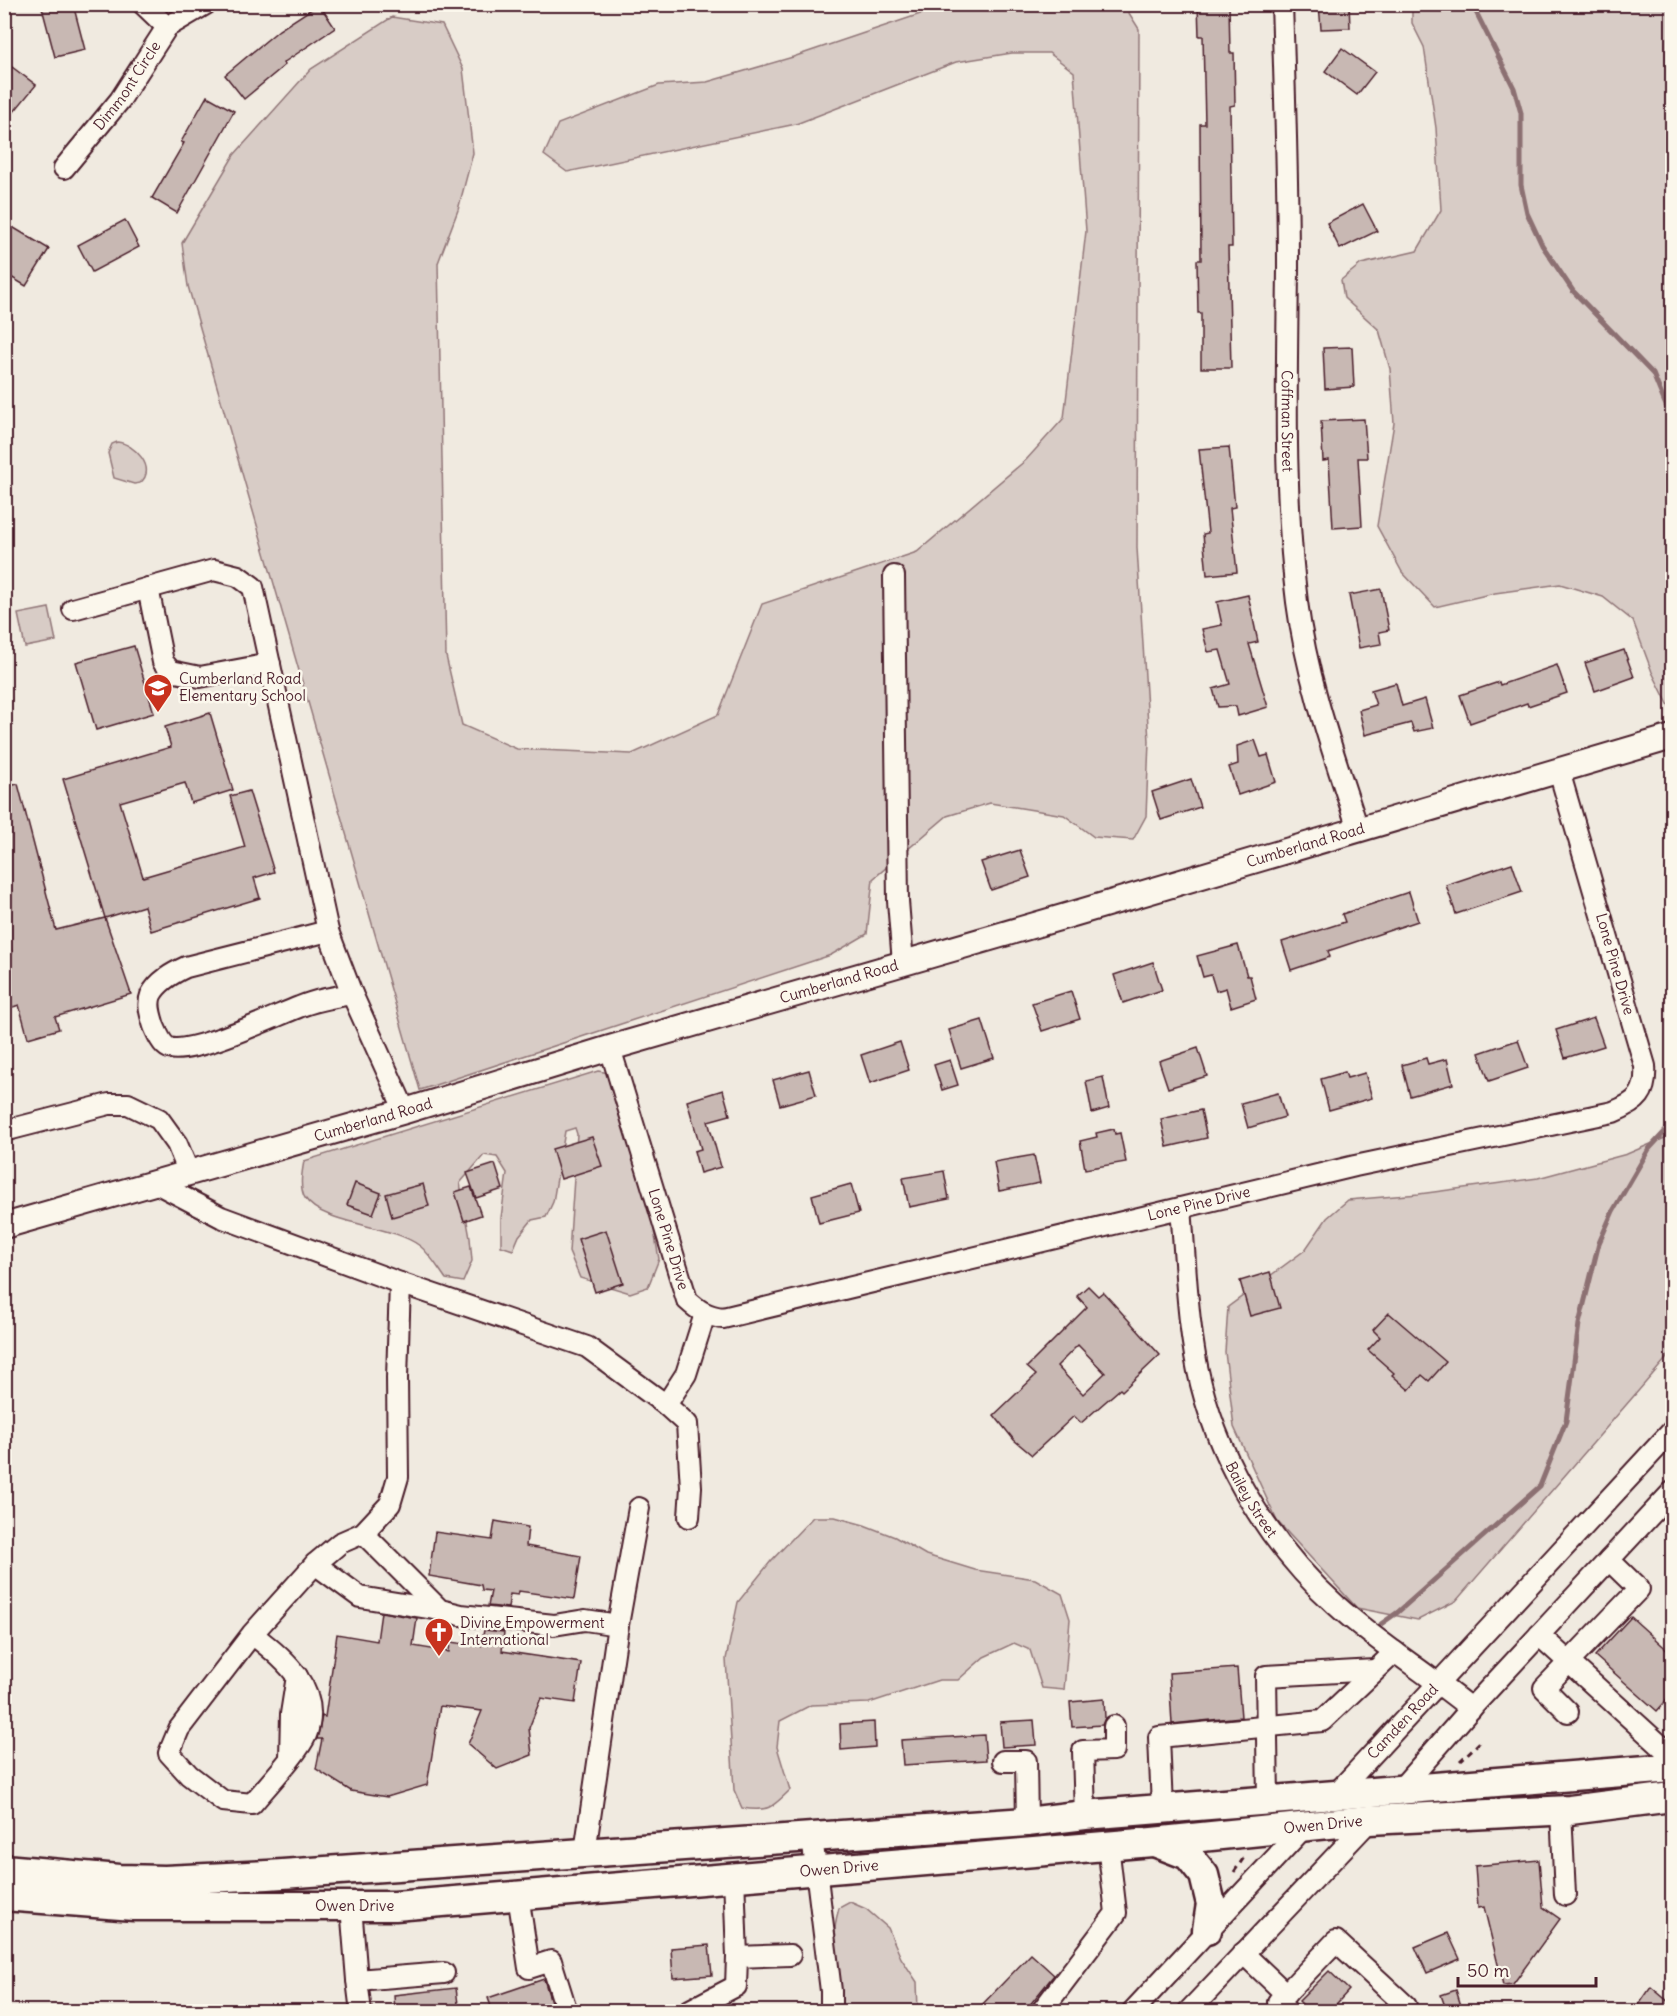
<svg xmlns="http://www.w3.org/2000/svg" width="1677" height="2016" viewBox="0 0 1677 2016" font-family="Delius,sans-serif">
<rect width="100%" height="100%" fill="#f0eae0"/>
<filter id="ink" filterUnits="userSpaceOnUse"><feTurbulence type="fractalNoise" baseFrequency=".0167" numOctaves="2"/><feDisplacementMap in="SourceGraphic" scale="12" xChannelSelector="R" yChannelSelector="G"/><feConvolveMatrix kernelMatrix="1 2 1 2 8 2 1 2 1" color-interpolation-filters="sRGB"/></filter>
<g filter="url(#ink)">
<!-- green -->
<g fill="#d8ccc6" stroke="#917678" stroke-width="1.5">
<path d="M947,5H1124L1139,29L1137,548L1149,741L1146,816L1133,840L1094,837L1064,815L990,803L947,816L873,879L867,934L831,955L420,1090L188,286L182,243L234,155L311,69L392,17L442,25L463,69L473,153L458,210L438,263L446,656L462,725L517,749L632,754L718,715L762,604L917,552L1026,460L1064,418L1086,231L1074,72L1049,53H1012L956,62L796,124L567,172L544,155L558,124L659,85L707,82L793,57Z"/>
<path d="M1412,5H1672V712L1652,672L1633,621L1603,597L1560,584L1495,593L1435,607L1402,572L1377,526L1394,423L1390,369L1379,330L1344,298L1341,280L1361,264L1417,251L1441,210L1436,128L1424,47L1412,23Z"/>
<path d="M117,442C134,443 158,469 140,483L134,484L114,478L108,453L112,444Z"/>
<path d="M49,608L56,641L25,647L18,614Z"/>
<path d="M598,1071L609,1073L649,1202L659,1259L648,1287L630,1293L580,1278L569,1252L577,1134L575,1128L565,1131L553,1202L546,1217L532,1220L519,1236L513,1250L501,1246V1218L507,1173L497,1157L484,1155L460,1183L470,1238L472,1261L463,1282L446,1279C438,1268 430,1254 420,1246C392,1224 322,1225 305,1198C299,1188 302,1172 304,1161Z"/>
<path d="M1672,1135V1352L1456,1601L1418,1620L1357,1608L1277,1521L1234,1427L1225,1352L1228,1307L1305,1250L1327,1218L1348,1200L1419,1194L1538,1178L1627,1154Z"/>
<path d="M813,1517H835L864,1525L895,1537L926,1555L975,1570L1035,1579L1062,1594L1070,1619L1064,1690L1042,1688L1030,1650L1014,1643L984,1657L958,1680H939L869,1703L811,1705L780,1721L777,1747L790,1790C772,1808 768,1812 742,1808L734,1790L726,1659L738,1602L771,1561Z"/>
<path d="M850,1902L866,1909L888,1928L901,1958L917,1982L918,2011H840C836,1978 829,1941 839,1908Z"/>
</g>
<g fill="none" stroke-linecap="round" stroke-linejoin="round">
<!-- stream -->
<g stroke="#8c6f72" stroke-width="5">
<path d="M1472,4L1514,88L1521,113V185L1527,213L1542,245L1573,291L1653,374L1667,408L1672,414"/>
<path d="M1381,1624L1398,1612L1540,1486L1566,1421L1579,1324L1599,1243L1613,1211L1649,1149L1672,1124"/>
</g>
</g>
<!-- building -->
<g fill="#c8b8b3" stroke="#4a1f2b" stroke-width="1.5" fill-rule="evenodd">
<path d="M41,4H73L85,50L55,57Z"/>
<path d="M319,4L335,28L283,63L285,65L244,99L225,75L279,30Z"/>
<path d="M1198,4H1229L1230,53H1234L1235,105L1230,106L1232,247H1228L1231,368H1201V313H1198L1197,260H1201L1200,124H1205L1203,36H1199Z"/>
<path d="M1319,4H1349L1350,28L1321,29Z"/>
<path d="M1342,48L1375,72L1357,95L1325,71Z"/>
<path d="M12,67L36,85L4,124V77Z"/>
<path d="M207,96L234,111L177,213L152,198L184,143L181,142Z"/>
<path d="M1363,204L1377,231L1340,249L1327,223Z"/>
<path d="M125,220L139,247L92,272L78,245Z"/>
<path d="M4,222L49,249L26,286L4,273Z"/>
<path d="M1352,347L1354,387L1325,389L1323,348Z"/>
<path d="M1364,419L1367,458H1358L1362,526L1333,528L1329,460L1323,461L1321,421Z"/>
<path d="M1229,447L1235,507L1230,508L1237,572L1207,575L1203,534L1208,533L1199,449Z"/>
<path d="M1381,589L1389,630L1379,632L1381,644L1359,648L1349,595Z"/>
<path d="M1248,595L1258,642L1249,644L1268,707L1238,716L1236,706L1218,707L1213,689L1230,684L1220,650L1208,652L1202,629L1222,625L1217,602Z"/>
<path d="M134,646L154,713L96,730L76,662Z"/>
<path d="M1624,650L1634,677L1595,691L1585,663Z"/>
<path d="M1557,665L1567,693L1528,706L1527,703L1470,723L1460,695L1499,682L1500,685Z"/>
<path d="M1396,683L1402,706L1425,699L1433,728L1414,732L1411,723L1365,735L1359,710L1376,705L1371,690Z"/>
<path d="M210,713L233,790L191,803L185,783L120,802L143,877L245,847L230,796L249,791L274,872L254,878L260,898L151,931L144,906L105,918L63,779L171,747L165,727Z"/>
<path d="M1255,740L1261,757L1268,755L1276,782L1238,795L1229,767L1238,764L1237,746Z"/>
<path d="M1191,779L1200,807L1161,820L1152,792Z"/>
<path d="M18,784L56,930L105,918L131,994L55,1017L59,1029L28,1038L19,1005L4,1010V955L12,953L4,925V787Z"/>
<path d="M1020,850L1030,877L991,890L981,862Z"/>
<path d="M1512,863L1522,892L1456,914L1446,885Z"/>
<path d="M1409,892L1418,921L1328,951L1330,957L1291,970L1282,942L1345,922L1342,914Z"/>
<path d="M1238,945L1247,976H1250L1256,999L1231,1007L1226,988L1216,991L1211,975L1203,977L1197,956Z"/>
<path d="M1153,962L1162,990L1123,1003L1114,975Z"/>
<path d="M1071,991L1080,1019L1042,1031L1032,1003Z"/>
<path d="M1594,1018L1604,1046L1565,1058L1556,1030Z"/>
<path d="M982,1020L994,1058L961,1068L949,1030Z"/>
<path d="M1518,1040L1528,1068L1489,1081L1479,1053Z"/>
<path d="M900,1042L909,1070L870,1083L861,1055Z"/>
<path d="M1198,1048L1207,1076L1168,1088L1159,1061Z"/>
<path d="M1426,1058L1428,1064L1447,1059L1453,1084L1410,1096L1402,1065Z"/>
<path d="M950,1060L958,1085L942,1090L934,1065Z"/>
<path d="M809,1070L816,1095L780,1105L773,1080Z"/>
<path d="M1345,1072L1347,1078L1365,1073L1372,1098L1329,1110L1321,1079Z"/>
<path d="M1103,1077L1109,1108L1092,1113L1086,1081Z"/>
<path d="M723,1090L730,1115L708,1121L721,1167L700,1173L694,1151L701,1149L687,1101Z"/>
<path d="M1278,1093L1285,1117L1248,1128L1241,1103Z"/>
<path d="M1201,1110L1207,1138L1167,1147L1161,1119Z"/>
<path d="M1114,1129L1115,1134L1120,1133L1126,1162L1085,1169L1080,1141L1097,1137L1096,1133Z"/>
<path d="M592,1137L602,1166L561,1179L552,1149Z"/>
<path d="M1034,1155L1040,1183L999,1191L994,1162Z"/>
<path d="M495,1164L503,1189L476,1198L467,1173Z"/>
<path d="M944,1171L949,1199L909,1207L903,1178Z"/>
<path d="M355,1183L381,1193L373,1214L347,1205Z"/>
<path d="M423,1184L429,1206L392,1217L386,1194Z"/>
<path d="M851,1184L859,1213L819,1223L812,1195Z"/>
<path d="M471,1187L481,1215L464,1221L455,1192Z"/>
<path d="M606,1230L623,1283L595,1292L578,1239Z"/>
<path d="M1270,1272L1280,1308L1250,1316L1240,1281Z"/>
<path d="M1088,1286L1098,1296L1103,1292L1160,1355L1122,1391L1120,1389L1081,1423L1074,1416L1032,1455L1014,1440L994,1415L1036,1375L1027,1367L1087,1307L1077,1296ZM1078,1345L1105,1373L1083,1394L1057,1366Z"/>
<path d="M1389,1313L1446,1362L1429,1381L1422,1375L1409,1390L1392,1375L1394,1373L1368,1350L1380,1337L1373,1330Z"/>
<path d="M495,1521L528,1527L526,1546L581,1556L574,1599L519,1591L518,1595L510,1594L508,1608L488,1606L491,1591L482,1590L481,1585L429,1576L435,1532L492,1540Z"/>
<path d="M381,1612L417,1618L413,1646L449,1652L450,1642L481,1646L484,1630L504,1632L502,1651L581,1663L575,1703L541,1698L529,1728L532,1755L497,1769L468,1744L482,1711L440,1706L427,1785L387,1797L351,1791L316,1769L322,1739H317L322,1716L325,1717L337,1634L377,1641Z"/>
<path d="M1631,1617L1672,1654V1694L1657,1711L1595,1656Z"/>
<path d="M1237,1668L1241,1717L1172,1724L1169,1673Z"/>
<path d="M1104,1699L1105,1718L1102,1725L1072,1727L1070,1702Z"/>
<path d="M1034,1720L1036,1745L1002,1747L1000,1722Z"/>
<path d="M874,1722L875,1747L841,1750L840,1724Z"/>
<path d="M984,1735L986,1760L903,1765L901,1740Z"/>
<path d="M1539,1860L1543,1907L1560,1919L1513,1984L1503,1985L1484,1907L1478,1908L1475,1866Z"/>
<path d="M1448,1933L1460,1959L1427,1973L1415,1947Z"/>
<path d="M709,1945L712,1975L673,1978L671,1948Z"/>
<path d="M1031,1954L1054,1975L1024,2012H975Z"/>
<path d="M1329,1971L1349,1990L1329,2012H1310L1299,2001Z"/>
<path d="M544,1979L554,2012H493L488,1998Z"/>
<path d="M1651,1987L1670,2003L1664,2012H1634Z"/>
<path d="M456,1988L459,2012H395L394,1995Z"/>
<path d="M1456,1990L1463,2012H1447L1441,1995Z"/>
</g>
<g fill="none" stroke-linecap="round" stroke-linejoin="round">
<!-- minor casing -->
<g stroke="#4a1f2b" stroke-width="24">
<g id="minor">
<path d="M143,4L167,27"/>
<path id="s1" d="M1282,4C1285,92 1288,180 1288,267C1287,379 1283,491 1297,602C1307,680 1334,755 1358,829"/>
<path id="s2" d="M64,168L120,100L167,27L206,4"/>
<path d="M894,576L898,901L903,963"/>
<path d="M148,588L163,662L171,671L200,677L270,664"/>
<path d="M73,609L214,570L238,576L253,587L328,931L352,994L405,1111"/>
<path d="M328,931L186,967C173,973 158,981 151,995C147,1005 151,1016 154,1026C157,1033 162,1045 169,1048C193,1055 273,1017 299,1007C316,1000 334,997 352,994"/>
<path id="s3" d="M610,1048L687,1300C699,1311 707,1316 723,1318L1355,1166L1613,1112C1638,1102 1647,1093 1645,1066L1559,771"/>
<path d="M4,1131L109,1104H128L159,1119L177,1144L189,1173"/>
<path d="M156,1183L221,1217L400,1283L397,1378L398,1477L390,1504L363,1533L340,1543L315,1564L252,1634L179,1729L169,1753L189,1775L223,1801L252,1804C265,1788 299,1752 306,1735C323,1691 284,1658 252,1634"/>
<path id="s4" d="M1181,1208C1186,1267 1187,1328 1201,1384C1222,1468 1273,1549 1337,1606C1379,1644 1427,1673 1471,1709"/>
<path d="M400,1283L587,1347L666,1405L686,1374L705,1314"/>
<path d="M666,1405L687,1424L691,1487L689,1517"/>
<path d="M363,1533L440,1610L461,1615L554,1625L585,1620L618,1625"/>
<path d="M315,1564L360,1597L440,1610"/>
<path d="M1539,1635L1672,1756"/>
<path d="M1568,1712L1544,1688L1639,1589L1609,1560"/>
<path d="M290,1758L291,1714L297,1676"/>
<path d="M1003,1761H1026L1027,1822"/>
<path d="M1397,1793L1475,1704L1672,1492"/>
<path id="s5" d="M1332,1798L1672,1431"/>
<path d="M1268,1799L1266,1676L1375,1670"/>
<path d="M1162,1808L1159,1737L1322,1721L1395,1652"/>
<path d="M1561,1810L1565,1895"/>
<path d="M1085,1815L1083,1751L1114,1750V1726"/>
<path d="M812,1837L831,1991V2012"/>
<path d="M585,1852L618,1625L639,1508"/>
<path d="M734,1876L737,1957"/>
<path d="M518,1895L529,1968L551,1961L567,2012"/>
<path d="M351,1906L357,1980"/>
<path d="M1243,1953L1286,1994"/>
<path d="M690,2010L736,1986L737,1957L790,1955"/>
<path d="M361,2012L357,1980L444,1973"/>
<path d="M1041,2012L1116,1913L1108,1845"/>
<path d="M1132,2012L1307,1824"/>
<path d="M1188,2012L1372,1818"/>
<path d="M1288,2012L1278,2002L1336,1941L1406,2006L1400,2012"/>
</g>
</g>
<!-- major casing -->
<g stroke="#4a1f2b" stroke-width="28">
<g id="major">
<path id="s6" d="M4,1226L405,1111L610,1048L1073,914L1672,737"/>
</g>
</g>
<!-- highway casing -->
<g stroke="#4a1f2b" stroke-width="33">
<g id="highway">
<path d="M1157,1843L1188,1855L1204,1875L1211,1904L1207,1930"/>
<path d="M4,1869L119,1879L165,1880L268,1875L1027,1822L1085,1815L1672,1768"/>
<path id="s7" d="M4,1896L134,1906H395L1152,1842L1369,1820L1570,1810L1672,1797"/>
</g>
</g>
<!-- path -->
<g stroke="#4a1f2b" stroke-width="3" stroke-dasharray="6 4.5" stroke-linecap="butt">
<path d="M1460,1761L1480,1742"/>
<path d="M1234,1872L1245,1856"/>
</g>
<!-- minor -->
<use href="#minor" stroke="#fbf7ec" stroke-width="20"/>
<!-- major -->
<use href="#major" stroke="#fbf7ec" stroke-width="24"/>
<!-- highway -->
<use href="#highway" stroke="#fbf7ec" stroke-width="28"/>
</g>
</g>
<!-- icons -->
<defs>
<g id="school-pin" transform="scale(1.5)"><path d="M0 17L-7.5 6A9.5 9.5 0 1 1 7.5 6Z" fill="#c8321e" stroke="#fbf7ec"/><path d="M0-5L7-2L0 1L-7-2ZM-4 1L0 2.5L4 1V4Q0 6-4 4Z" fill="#fff"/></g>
<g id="church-pin" transform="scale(1.5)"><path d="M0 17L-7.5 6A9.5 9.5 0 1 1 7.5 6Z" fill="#c8321e" stroke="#fbf7ec"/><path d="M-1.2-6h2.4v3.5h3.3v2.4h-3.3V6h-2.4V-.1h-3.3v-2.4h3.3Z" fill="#fff"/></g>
</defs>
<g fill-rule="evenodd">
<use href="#school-pin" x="158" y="688"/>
<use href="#church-pin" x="439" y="1632"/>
</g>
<g text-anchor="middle" stroke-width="5" stroke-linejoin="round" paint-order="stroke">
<!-- street labels -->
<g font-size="15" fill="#4a1f2b" stroke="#fbf7ec">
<text dy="5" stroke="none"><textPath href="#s2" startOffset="104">Dimmont Circle</textPath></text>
<text dy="5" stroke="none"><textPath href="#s1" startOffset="417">Coffman Street</textPath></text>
<text dy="5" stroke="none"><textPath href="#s6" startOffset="1356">Cumberland Road</textPath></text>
<text transform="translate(1615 964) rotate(74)" y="5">Lone Pine Drive</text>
<text dy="5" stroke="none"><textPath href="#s6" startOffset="870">Cumberland Road</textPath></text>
<text dy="5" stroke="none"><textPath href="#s6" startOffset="384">Cumberland Road</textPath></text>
<text dy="5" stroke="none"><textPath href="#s3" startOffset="794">Lone Pine Drive</textPath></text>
<text dy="5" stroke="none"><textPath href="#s3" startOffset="200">Lone Pine Drive</textPath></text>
<text dy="5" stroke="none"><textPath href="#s4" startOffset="304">Bailey Street</textPath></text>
<text dy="5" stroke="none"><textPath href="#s5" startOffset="104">Camden Road</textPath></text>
<text dy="5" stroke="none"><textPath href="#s7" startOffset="1323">Owen Drive</textPath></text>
<text dy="5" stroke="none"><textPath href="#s7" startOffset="837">Owen Drive</textPath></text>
<text dy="5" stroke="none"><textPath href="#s7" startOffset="351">Owen Drive</textPath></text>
</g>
<!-- poi labels -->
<g font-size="15" fill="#4a1f2b" stroke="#fbf7ec" text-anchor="start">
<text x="179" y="684">Cumberland Road<tspan x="179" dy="17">Elementary School</tspan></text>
<text x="460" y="1628">Divine Empowerment<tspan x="460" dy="17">International</tspan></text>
</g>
</g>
<!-- margin -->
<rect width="1677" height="2016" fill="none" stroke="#fbf7ec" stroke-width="24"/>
<rect x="12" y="12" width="1653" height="1992" fill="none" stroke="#4a1f2b" stroke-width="2" filter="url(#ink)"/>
<!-- scale -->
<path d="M1458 1977v9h138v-9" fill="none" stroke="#4a1f2b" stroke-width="3"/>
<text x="1467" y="1977" font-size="18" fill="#4a1f2b" stroke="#fbf7ec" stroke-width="4.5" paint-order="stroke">50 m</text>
</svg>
